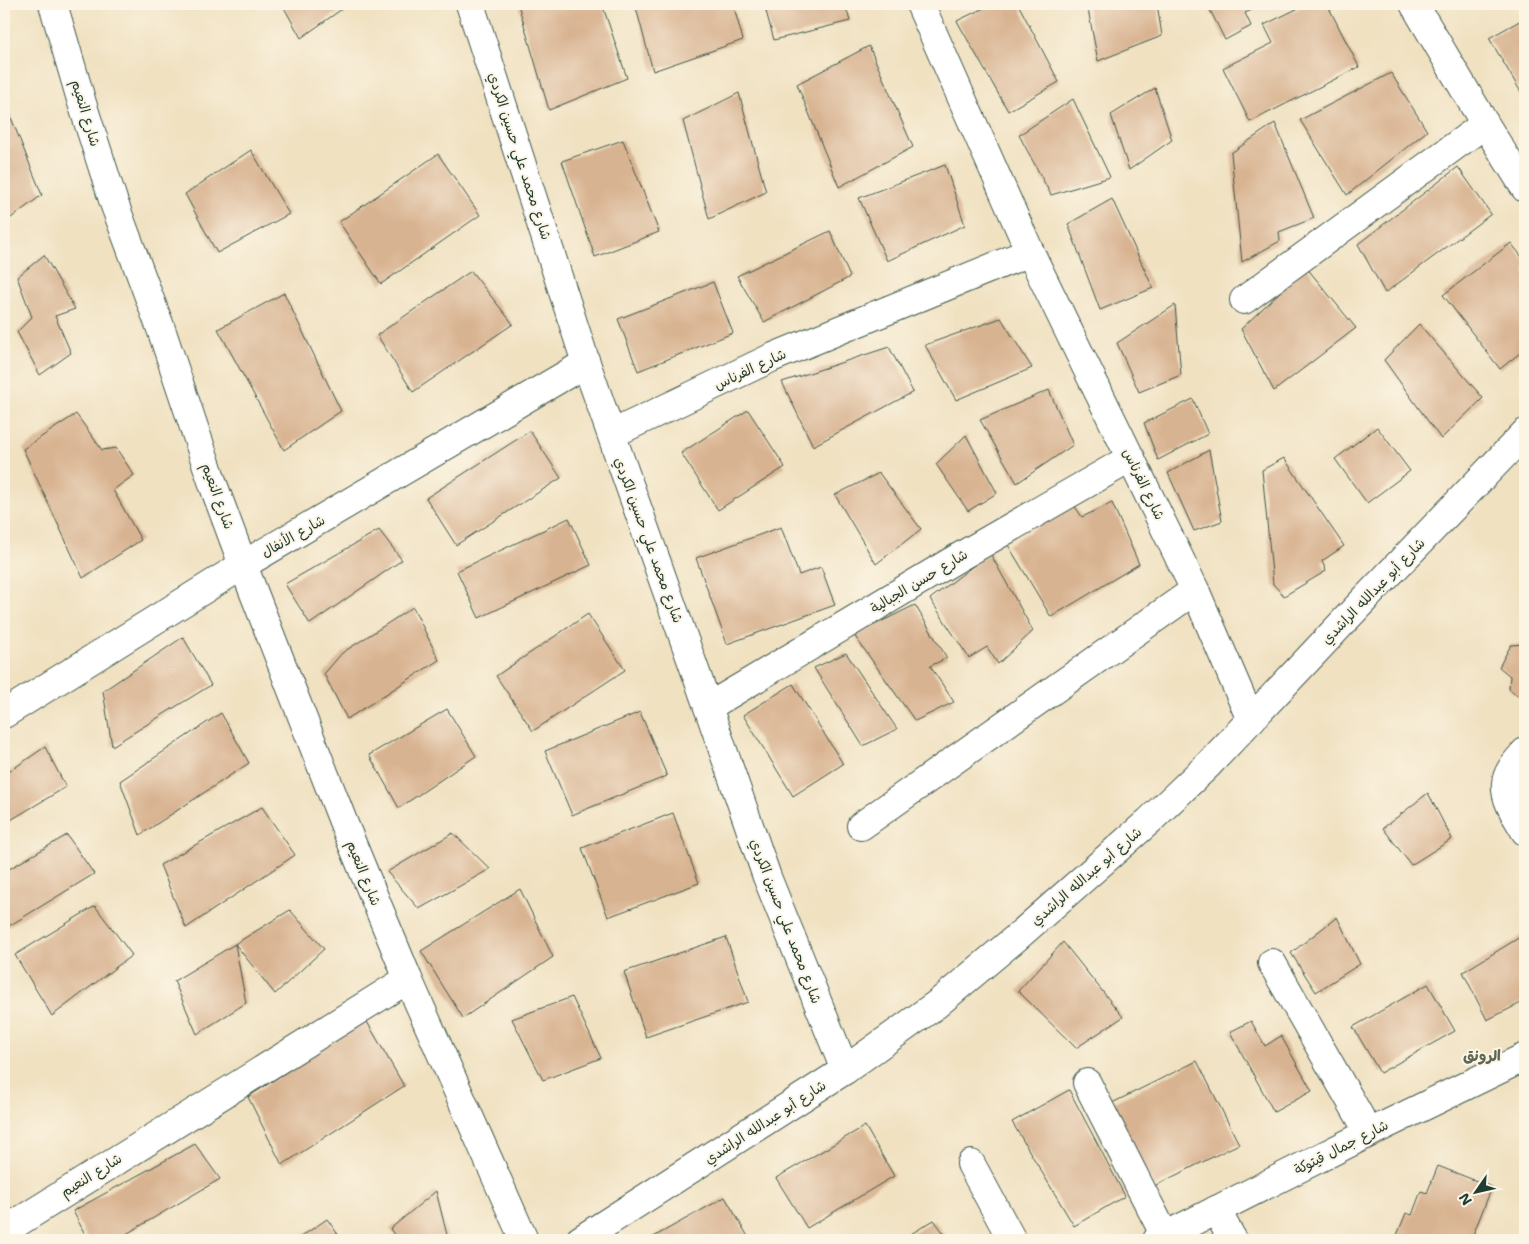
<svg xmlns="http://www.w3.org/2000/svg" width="1529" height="1244" viewBox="0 0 1529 1244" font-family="'Shantell Sans','Playpen Sans Arabic',sans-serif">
<rect width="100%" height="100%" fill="#fcf5e5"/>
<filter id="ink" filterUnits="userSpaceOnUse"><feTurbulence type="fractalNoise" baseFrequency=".02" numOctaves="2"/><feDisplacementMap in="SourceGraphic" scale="10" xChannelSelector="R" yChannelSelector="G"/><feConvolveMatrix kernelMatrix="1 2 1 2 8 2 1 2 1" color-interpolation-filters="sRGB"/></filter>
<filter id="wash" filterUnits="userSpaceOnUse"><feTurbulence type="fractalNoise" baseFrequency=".0096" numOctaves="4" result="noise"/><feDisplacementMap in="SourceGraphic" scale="20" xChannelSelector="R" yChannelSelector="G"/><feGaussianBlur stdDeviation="1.12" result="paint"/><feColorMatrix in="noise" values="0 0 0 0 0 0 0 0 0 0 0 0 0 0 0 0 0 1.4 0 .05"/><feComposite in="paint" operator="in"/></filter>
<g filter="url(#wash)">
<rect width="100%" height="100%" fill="#f0e1c1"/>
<g id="blocks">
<!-- building -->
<g fill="#d8b391">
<path d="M282,4H349L301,38Z"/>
<path d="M518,4H602L627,78L549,110Z"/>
<path d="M635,4H733L743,40L653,71Z"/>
<path d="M764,4H845L850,21L774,40Z"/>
<path d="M992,4H1018L1059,82L1008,111L957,21Z"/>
<path d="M1087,4H1157L1162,36L1098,61Z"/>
<path d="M1221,4H1265L1245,13L1251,26L1225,40L1210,10Z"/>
<path d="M1307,4H1327L1359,67L1250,122L1223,68L1273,43L1264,25Z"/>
<path d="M1525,18V99L1489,38Z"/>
<path d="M869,46L913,147L839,187L797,84Z"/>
<path d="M1391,73L1427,131L1347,195L1300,120Z"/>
<path d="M1155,88L1172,140L1129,170L1111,115Z"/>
<path d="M739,93L766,192L709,219L683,121Z"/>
<path d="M1073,99L1110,177L1051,195L1019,135Z"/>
<path d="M10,115L42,195L4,223V119Z"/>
<path d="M1275,123L1314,218L1279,232L1280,241L1242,262L1231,153Z"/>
<path d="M623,140L659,232L595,257L562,161Z"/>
<path d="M251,150L289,214L217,253L185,194Z"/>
<path d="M438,154L480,215L381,284L339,222Z"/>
<path d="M945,165L965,225L887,261L859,198Z"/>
<path d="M1458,167L1491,214L1385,293L1358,244Z"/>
<path d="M1112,199L1153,288L1100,310L1068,224Z"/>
<path d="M830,231L850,277L764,322L737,276Z"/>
<path d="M1511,243L1525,261V349L1500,369L1443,295Z"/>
<path d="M44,255L75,309L55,316L71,353L40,375L17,332L32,317L17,277Z"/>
<path d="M1306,267L1356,328L1274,391L1241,329Z"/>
<path d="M471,271L513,324L413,392L377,335Z"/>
<path d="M713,282L733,333L638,371L618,319Z"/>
<path d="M284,293L341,411L284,450L218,329Z"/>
<path d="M1175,305L1181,375L1139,392L1117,343Z"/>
<path d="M1001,318L1032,368L956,400L925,345Z"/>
<path d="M1419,324L1483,398L1441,439L1384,360Z"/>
<path d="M889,347L913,392L813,446L782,382Z"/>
<path d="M1049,390L1073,445L1017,483L980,420Z"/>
<path d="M1193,399L1208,434L1158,460L1144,423Z"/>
<path d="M748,410L785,467L718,510L681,453Z"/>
<path d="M76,414L102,450L116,448L134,475L113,490L141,540L83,578L23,449Z"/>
<path d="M1377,427L1410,471L1367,503L1335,459Z"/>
<path d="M530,431L561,478L456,545L426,498Z"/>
<path d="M966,435L997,493L968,511L936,464Z"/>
<path d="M1209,450L1222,521L1194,531L1168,473Z"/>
<path d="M1284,458L1344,546L1322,561L1326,571L1284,596L1273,584L1262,470Z"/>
<path d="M879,473L921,529L876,564L835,495Z"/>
<path d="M1112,503L1139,564L1051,617L1008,545L1074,505L1082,517Z"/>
<path d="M569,518L591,565L479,618L457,571Z"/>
<path d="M781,527L799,575L821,567L835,605L727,644L696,558Z"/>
<path d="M379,530L402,560L310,624L285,584Z"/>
<path d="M990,553L1033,631L998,664L987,647L969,658L930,599Z"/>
<path d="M915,605L947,658L930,666L954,702L915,721L854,635Z"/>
<path d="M413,607L439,660L347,719L324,674L342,653Z"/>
<path d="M588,614L625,670L533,731L496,676Z"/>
<path d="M183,637L211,685L112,746L103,691Z"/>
<path d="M1525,644V701L1509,689L1510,676L1499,667L1511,645Z"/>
<path d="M846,653L897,729L863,746L814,668Z"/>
<path d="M793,684L843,764L793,796L743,715Z"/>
<path d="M447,709L476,756L399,808L369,755Z"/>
<path d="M640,712L667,776L572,815L545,751Z"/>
<path d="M221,713L249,763L140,835L120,781Z"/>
<path d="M45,747L66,787L4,824V775Z"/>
<path d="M1428,793L1452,839L1411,865L1383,828Z"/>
<path d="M262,807L295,855L186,928L160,865Z"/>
<path d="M673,813L699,883L608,917L582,848Z"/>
<path d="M453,833L490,869L419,909L387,872Z"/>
<path d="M67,835L94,874L4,929V872Z"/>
<path d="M520,889L553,957L463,1018L421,951Z"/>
<path d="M95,906L132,955L52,1016L15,955Z"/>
<path d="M290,910L324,949L275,994L235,944Z"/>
<path d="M1337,917L1360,964L1316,992L1291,953Z"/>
<path d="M1525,934V1001L1487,1020L1463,972Z"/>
<path d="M726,937L748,1002L646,1037L624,972Z"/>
<path d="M1063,942L1123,1017L1076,1048L1018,991Z"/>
<path d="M235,944L246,1003L197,1034L174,981Z"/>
<path d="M1428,984L1455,1031L1380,1073L1353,1027Z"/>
<path d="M572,997L601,1058L543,1080L512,1019Z"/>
<path d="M366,1020L404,1086L282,1165L248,1097Z"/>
<path d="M1251,1021L1265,1046L1281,1036L1312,1091L1274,1112L1230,1032Z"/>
<path d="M1197,1061L1239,1144L1154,1186L1112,1103Z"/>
<path d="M1069,1090L1125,1196L1074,1226L1012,1122Z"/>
<path d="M865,1126L894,1176L807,1228L776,1178Z"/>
<path d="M195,1144L220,1179L116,1240H88L73,1211Z"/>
<path d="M1438,1166L1492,1187L1471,1240H1395L1406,1213L1412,1215L1421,1191L1427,1193Z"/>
<path d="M436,1191L448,1239L398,1240L390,1229Z"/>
<path d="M725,1197L750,1240H648Z"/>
<path d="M327,1219L342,1240H296Z"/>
<path d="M934,1220L949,1240H901Z"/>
</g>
</g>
</g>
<g filter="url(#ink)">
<use href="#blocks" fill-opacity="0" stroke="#3e5649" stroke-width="1"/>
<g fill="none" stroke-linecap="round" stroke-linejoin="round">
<!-- minor casing -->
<g stroke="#3e5649" stroke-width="30">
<g id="minor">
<path d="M53,4L82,103L114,203L161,329L213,484L243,565L344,824L408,979L524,1240"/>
<path d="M470,4L586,363L708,707L767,877L845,1070"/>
<path d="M920,4L1030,252L1195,590L1251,720"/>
<path d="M1414,4L1485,124L1525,188"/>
<path d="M1244,300L1485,124"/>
<path d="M612,434L771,358L1030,252"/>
<path d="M708,707L954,560L1131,458"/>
<path d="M4,714L243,565L586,363"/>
<path d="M1525,752C1518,760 1507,771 1506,783C1504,800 1517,817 1525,831"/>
<path d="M861,826L1195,590"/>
<path d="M1272,963L1369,1133"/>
<path d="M1087,1083L1165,1236"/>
<path d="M971,1164L1012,1240"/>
<path d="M1216,1210L1233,1240"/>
<path d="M4,1231L408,979"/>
<path d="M580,1240L845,1070L937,1004L1016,938L1149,821L1209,764L1364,600L1525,433"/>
<path d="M1157,1240L1369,1133L1525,1057"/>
</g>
</g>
<!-- minor -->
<use href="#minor" stroke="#fff" stroke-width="28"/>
</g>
</g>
<g text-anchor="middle" stroke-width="4" stroke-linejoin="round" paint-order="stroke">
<!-- street labels -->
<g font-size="14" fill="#1f3d34" stroke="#fcf5e5">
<text transform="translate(86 113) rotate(73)" y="5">شارع النعيم</text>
<text transform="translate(520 156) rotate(72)" y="5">شارع محمد علي حسين الكردي</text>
<text transform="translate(750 369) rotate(-25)" y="5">شارع الفرناس</text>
<text transform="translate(1144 484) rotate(64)" y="5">شارع الفرناس</text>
<text transform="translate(218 496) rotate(70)" y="5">شارع النعيم</text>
<text transform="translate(293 536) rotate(-30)" y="5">شارع الأنفال</text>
<text transform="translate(649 540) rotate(70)" y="5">شارع محمد علي حسين الكردي</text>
<text transform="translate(919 581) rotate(-31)" y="5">شارع حسن الجبالية</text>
<text transform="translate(1373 591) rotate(-46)" y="5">شارع أبو عبدالله الراشدي</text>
<text transform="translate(364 873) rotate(68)" y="5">شارع النعيم</text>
<text transform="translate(1086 876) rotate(-41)" y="5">شارع أبو عبدالله الراشدي</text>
<text transform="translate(786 921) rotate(69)" y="5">شارع محمد علي حسين الكردي</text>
<text transform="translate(765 1122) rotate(-33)" y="5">شارع أبو عبدالله الراشدي</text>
<text transform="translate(1341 1147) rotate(-27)" y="5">شارع جمال قيتوكة</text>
<text transform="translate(91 1175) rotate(-32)" y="5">شارع النعيم</text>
</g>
<!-- neighbourhood labels -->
<g font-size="15" font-weight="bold" fill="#606655" stroke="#fcf5e5">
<text x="1482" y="1061">الرونق</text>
</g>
</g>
<!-- margin -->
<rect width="1529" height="1244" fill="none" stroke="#fcf5e5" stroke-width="20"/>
<!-- north arrow -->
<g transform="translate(1476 1192) rotate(236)" stroke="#fcf5e5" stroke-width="4" paint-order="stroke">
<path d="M0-4L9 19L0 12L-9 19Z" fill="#1f3d34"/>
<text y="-8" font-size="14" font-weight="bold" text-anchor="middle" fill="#1f3d34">N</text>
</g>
</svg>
